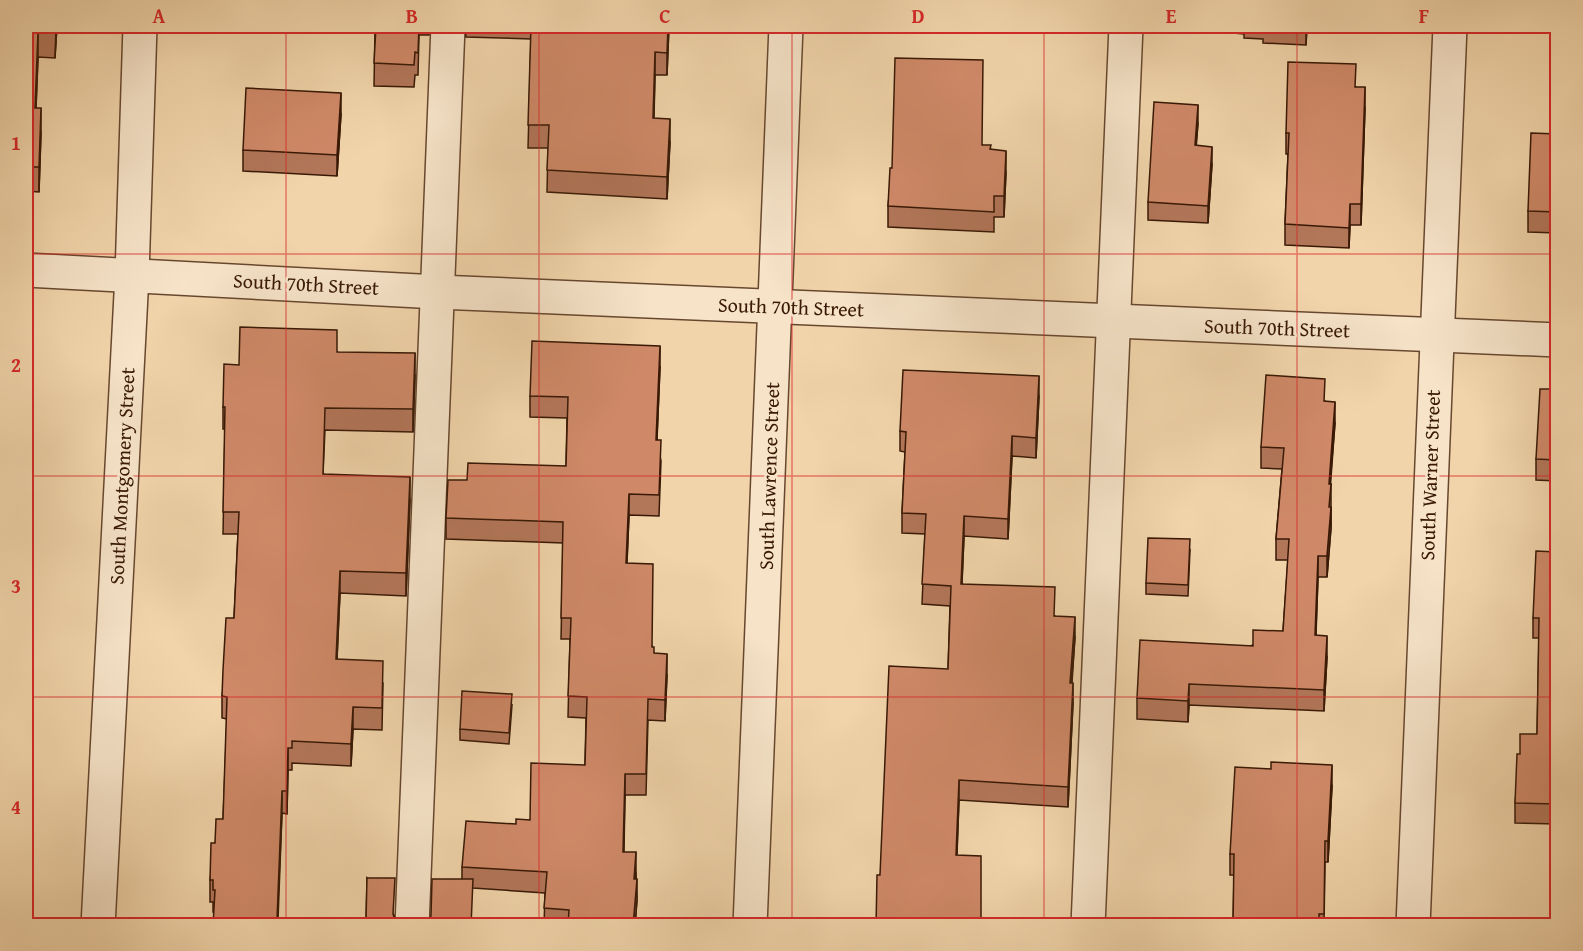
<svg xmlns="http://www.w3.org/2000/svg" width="1583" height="951" viewBox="0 0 1583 951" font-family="'Gentium Book Plus',serif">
<rect width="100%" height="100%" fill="#f1d4aa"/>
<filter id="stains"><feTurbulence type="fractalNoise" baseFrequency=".00333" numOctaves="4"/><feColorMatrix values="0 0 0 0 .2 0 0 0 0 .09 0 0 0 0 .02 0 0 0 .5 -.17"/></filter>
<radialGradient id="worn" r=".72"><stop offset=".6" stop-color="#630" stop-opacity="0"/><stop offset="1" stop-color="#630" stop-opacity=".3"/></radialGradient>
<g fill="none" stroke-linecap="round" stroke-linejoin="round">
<!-- minor casing -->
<g stroke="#67482f" stroke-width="36">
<g id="minor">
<path d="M26,270L438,292L1558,340"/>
<path d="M98,926L132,275L140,26"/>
<path d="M412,926L448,26"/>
<path d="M750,926L786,26"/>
<path d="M1088,926L1126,26"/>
<path d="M1413,926L1450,26"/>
</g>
</g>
<!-- minor -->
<use href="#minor" stroke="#f6e3c8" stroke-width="33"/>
</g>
<!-- wall -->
<g fill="#b27659" stroke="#391906" stroke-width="1.5">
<path d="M26,26H57L55,58L38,57L36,108L41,133L39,192L26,191Z"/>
<path d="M255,26H431L429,35H419L418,75H415L414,87L374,86L375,29Z"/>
<path d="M465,26H669L667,75H655L654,118L670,142L667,199L547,192L548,148H528L531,39L466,37Z"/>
<path d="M1223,26H1307L1306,45L1263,43V39L1244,38V34L1223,32Z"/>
<path d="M1557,26V93H1553V72Z"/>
<path d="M1356,87L1365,108L1361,225H1350L1349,248L1285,245V224L1288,154H1286V133Z"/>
<path d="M341,114L337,176L243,171V150Z"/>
<path d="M1198,123L1196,145L1212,164L1208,223L1148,220V202Z"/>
<path d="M1557,134V233L1528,232V211Z"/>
<path d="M982,145L991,149L1006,172L1004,217H994V232L888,227V206L892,168Z"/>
<path d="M26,336L33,337L32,414H26Z"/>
<path d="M337,352L415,375L413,432L325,430L323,474L410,499L406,596L340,593L337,659L383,683L382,730L353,729L351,766L292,763V770H288L287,814L282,813L278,920L303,926L213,912V902H210V880L215,843L223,819L227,719L222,718V696L234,618L238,534H223L225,429H223V407L239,365Z"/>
<path d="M660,367L657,440L661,461L659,516L629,515L627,563L654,653L667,675L665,721L648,720L646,795H625L624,852L636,873L637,900L635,926H544L545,893L473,888L462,879V867L516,824L530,820L585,765L586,718L568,717L570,639H561L563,543L446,539V518L467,480L566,466L567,418L530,417V396Z"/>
<path d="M1557,389V481L1536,480V459Z"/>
<path d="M1039,396L1036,458L1012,456L1008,539L964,536L962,584L1055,616L1075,637L1072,683L1073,703L1068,807L959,800L957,855L880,875L948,669L950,606L922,604L925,534L902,533V513L905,452L900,451V431Z"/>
<path d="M1325,401L1335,423L1330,484H1331V528L1327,577H1318L1316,635L1327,657L1324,711L1189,705L1188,722L1137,719V698L1283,631L1288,560H1276V539L1282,469L1261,468V447Z"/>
<path d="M1190,550L1188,596L1146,594V583Z"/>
<path d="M1557,552V824L1515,823V803L1520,754L1537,734L1539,638H1533V618Z"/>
<path d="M512,705L509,744L460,740V729Z"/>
<path d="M1332,786L1328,862H1325L1324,926H1233L1234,875H1230V854Z"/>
<path d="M367,878L394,915L397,926H366Z"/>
</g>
<!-- shaded-wall -->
<g fill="#916049" stroke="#391906" stroke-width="1.5">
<path d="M56,26H57L55,58Z"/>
<path d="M668,26H669L667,75V53Z"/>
<path d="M1306,26H1307L1306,45Z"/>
<path d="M38,32V57L35,133V108Z"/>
<path d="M655,52V75L653,141V118Z"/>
<path d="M1365,87V108L1361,225V204Z"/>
<path d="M341,93V114L337,176V155Z"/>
<path d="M1198,105V123L1195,163V145Z"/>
<path d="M41,108V133L39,192V167Z"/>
<path d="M670,119V142L667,199V177Z"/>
<path d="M1212,147V164L1208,223V206Z"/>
<path d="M1006,151V172L1004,217V196Z"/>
<path d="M1350,204V225L1349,248V228Z"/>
<path d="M660,346V367L656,461V440Z"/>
<path d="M415,353V375L413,432V409Z"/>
<path d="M1039,376V396L1036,458V438Z"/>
<path d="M1335,402V423L1329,505V484Z"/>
<path d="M1012,436V456L1008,539V519Z"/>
<path d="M410,477V499L406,596V573Z"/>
<path d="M27,494V515L26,532V512Z"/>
<path d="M629,494V515L626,584V563Z"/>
<path d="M1331,507V528L1327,577V556Z"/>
<path d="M964,516V536L961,604V584Z"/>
<path d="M1318,556V577L1315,656V635Z"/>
<path d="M340,571V593L336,681V659Z"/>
<path d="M1075,617V637L1070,703V683Z"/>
<path d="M1327,636V657L1324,711V690Z"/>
<path d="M667,654V675L665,721V700Z"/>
<path d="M1073,683V703L1068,807V787Z"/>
<path d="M1189,684V705L1188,722V701Z"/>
<path d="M353,707V729L351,766V744Z"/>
<path d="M288,748V770L287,814V791Z"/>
<path d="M1332,765V786L1328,862V841Z"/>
<path d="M625,774V795L623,873V852Z"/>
<path d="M959,780V800L956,875V855Z"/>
<path d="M282,791V813L277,926Z"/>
<path d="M636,852V873L634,900V879Z"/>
<path d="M637,879V900L635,926H633Z"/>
</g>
<!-- building -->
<g fill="#cf8968" stroke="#391906" stroke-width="1.5">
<path d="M26,26H56L55,33L38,32L35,108H41L39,167H26Z"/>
<path d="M376,26H419L418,53L415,52L414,65L374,63Z"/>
<path d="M531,26H668L667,53L655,52L653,118L670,119L667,177L547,170L549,125H528Z"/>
<path d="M1555,26H1557V72H1553Z"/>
<path d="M895,58L983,60L982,145H991L990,149L1006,151L1004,196H994V212L888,206L890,168H892Z"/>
<path d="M1288,62L1356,64L1355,87H1365L1361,204H1350L1349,228L1285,224L1289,133H1286Z"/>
<path d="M246,88L341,93L337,155L243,150Z"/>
<path d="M1154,102L1198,105L1195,145L1212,147L1208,206L1148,202Z"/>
<path d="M1531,133L1557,134V212L1528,211Z"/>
<path d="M240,327L337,330V352L415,353L413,409L325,408L323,474L410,477L406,573L340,571L336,659L383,661L382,708L353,707L351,744L292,741V748H288L287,791H282L277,920L303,921V926H213L215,890H213V880H210L211,843H215L216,819H223L227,697L222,696L223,670L226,618H234L239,512H223L225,407H223L224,364L239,365Z"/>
<path d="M26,336L33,337L32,393H26Z"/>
<path d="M532,341L660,346L656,440H661L659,495L629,494L626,563L653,564L652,647H654V653L667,654L665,700L648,699L646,774H625L623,852H636L634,879H637L633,926H568L569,910L544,908L547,872L462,867L466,821L516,824V819L530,820L531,763L585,765L587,697L568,696L571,618H561L563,522L446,518L448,480H467L468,463L566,466L568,397L530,396Z"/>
<path d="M903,370L1039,376L1036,438L1012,436L1008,519L964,516L961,584L1055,587L1054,616L1075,617L1070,683H1073L1068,787L959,780L956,855L981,856V926H876L877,875H880L889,666L948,669L951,586L922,584L926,514L902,513L906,432L900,431Z"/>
<path d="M1266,375L1325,379L1324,401L1335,402L1329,484H1331L1329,507H1331L1327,556H1318L1315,635L1327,636L1324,690L1189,684L1188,701L1137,698L1140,640L1253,646V630L1283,631L1289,539H1276L1284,448L1261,447Z"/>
<path d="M1540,389H1557V460L1536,459Z"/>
<path d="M26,494H27L26,512Z"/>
<path d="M1148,538L1190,539L1188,585L1146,583Z"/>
<path d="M1536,551L1557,552V804L1515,803L1517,754H1520V734H1537L1539,618H1533Z"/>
<path d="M462,691L512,694L509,733L460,729Z"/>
<path d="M1271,762L1332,765L1328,841H1325L1324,914H1319V926H1233L1234,854H1230L1235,767L1271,769Z"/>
<path d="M367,878H395L393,914L397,926L369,925V919H366Z"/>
<path d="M432,879H473L471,926H426L431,916Z"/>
</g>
<!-- grid -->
<path fill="none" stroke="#d62828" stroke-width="1.5" stroke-opacity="0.55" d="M286,26V926M539,26V926M792,26V926M1044,26V926M1297,26V926M26,254H1558M26,476H1558M26,697H1558"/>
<g text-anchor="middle" stroke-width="5" stroke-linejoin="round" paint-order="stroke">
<!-- street labels -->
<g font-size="20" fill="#391906" stroke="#f6e3c8">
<text transform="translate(306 284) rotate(3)" y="7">South 70th Street</text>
<text transform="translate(791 307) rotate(2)" y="7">South 70th Street</text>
<text transform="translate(1277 328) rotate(2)" y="7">South 70th Street</text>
<text transform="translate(1430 475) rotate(-88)" y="7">South Warner Street</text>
<text transform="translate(122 476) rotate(-87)" y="7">South Montgomery Street</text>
<text transform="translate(769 476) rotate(-88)" y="7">South Lawrence Street</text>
</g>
</g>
<!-- margin -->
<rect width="1583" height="951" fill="none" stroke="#f1d4aa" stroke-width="66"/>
<rect x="33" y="33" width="1517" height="885" fill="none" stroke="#d62828" stroke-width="2"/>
<g font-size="20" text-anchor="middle" font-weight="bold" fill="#d62828">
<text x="159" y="23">A</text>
<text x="412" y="23">B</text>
<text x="665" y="23">C</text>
<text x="918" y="23">D</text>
<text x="1171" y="23">E</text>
<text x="1424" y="23">F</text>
<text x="16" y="150">1</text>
<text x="16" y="372">2</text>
<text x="16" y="593">3</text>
<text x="16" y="814">4</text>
</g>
<rect width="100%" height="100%" filter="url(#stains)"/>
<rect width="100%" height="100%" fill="url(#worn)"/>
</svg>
